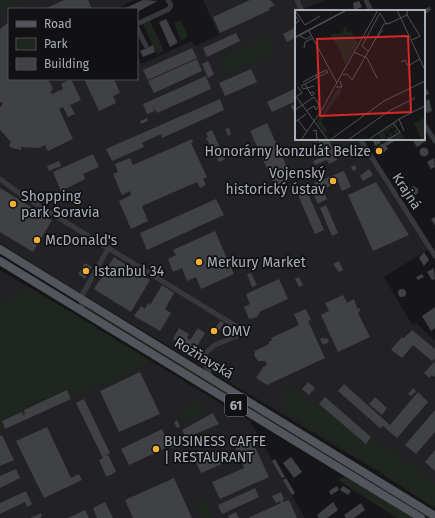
<svg xmlns="http://www.w3.org/2000/svg" width="435" height="518" viewBox="0 0 435 518" font-family="'Fira Sans',sans-serif">
<rect width="100%" height="100%" fill="#161618"/>
<!-- built -->
<g fill="#222225">
<path d="M3,0H134L116,9H9V79H137V55L141,64L192,41L195,46L219,35L203,0H325L303,9L304,11H296V139H363L368,151L432,247L384,277L412,325L416,323L435,341V508L379,472L75,290L0,243V1Z"/>
<path d="M0,270L250,421L305,518H0Z"/>
</g>
<!-- green -->
<g fill="#1e261f">
<path d="M0,0H26L0,12Z"/>
<path d="M181,20L188,37L181,41L174,23Z"/>
<path d="M150,21L164,51L157,55L143,24Z"/>
<path d="M261,38H267L276,50L227,74L223,73L217,63L220,58Z"/>
<path d="M343,139H357L358,148L349,153Z"/>
<path d="M30,288L96,327L97,335L100,337L107,334L152,362L72,398L67,388L1,420L5,431L0,433V303Z"/>
<path d="M83,302L433,518H428L411,508L86,309Z"/>
<path d="M292,387L310,401L319,404L365,443L371,437L435,483V508L283,408V392Z"/>
<path d="M200,401L205,413L182,423L177,411Z"/>
<path d="M346,476L413,518H397L338,480Z"/>
<path d="M205,498L214,518H202L195,503Z"/>
</g>
<!-- building -->
<g fill="#404145">
<path d="M64,0H88L92,9H44Z"/>
<path d="M143,0L158,1L137,12V9H123Z"/>
<path d="M250,0H270L275,5L269,8L270,10L220,33L213,17Z"/>
<path d="M359,1L362,7L354,10L353,3Z"/>
<path d="M430,7L431,10L427,13L424,14V11H419Z"/>
<path d="M166,19L177,41V43L170,47L159,22Z"/>
<path d="M9,22V79H48L53,89L50,92L52,94L63,89L61,84L71,79L81,100L70,105L75,114L68,117L63,107L59,109L73,139L48,151L45,145L39,148L21,147V150L12,148L9,146L11,142L0,130V106L1,107L3,103L0,102V29Z"/>
<path d="M296,27L295,38L287,42L283,34Z"/>
<path d="M236,33L240,41L207,57L203,48Z"/>
<path d="M153,45L155,52L143,57L140,51Z"/>
<path d="M192,48L197,58L148,80L143,70Z"/>
<path d="M197,59L202,71L154,93L148,81Z"/>
<path d="M208,61L214,74L208,78L202,64Z"/>
<path d="M251,69L257,82L225,96L219,83Z"/>
<path d="M206,76L211,89L157,113L153,105L155,111L147,114L143,104Z"/>
<path d="M84,79H114L120,93L113,96L116,103L99,111Z"/>
<path d="M296,88V101L272,112L267,102Z"/>
<path d="M427,89L429,94L424,96V91Z"/>
<path d="M220,99L224,110L162,138L161,134L142,143L144,147L112,161L106,149Z"/>
<path d="M429,99L432,111L427,113L424,108V102Z"/>
<path d="M296,104V117L291,106Z"/>
<path d="M147,118L148,121L141,124L140,121Z"/>
<path d="M267,123L292,178L275,186L250,131Z"/>
<path d="M229,128L231,134L228,136L225,129Z"/>
<path d="M212,130L225,159L219,162L206,138L208,137L206,133Z"/>
<path d="M424,137L426,141L417,147L413,141L424,139Z"/>
<path d="M192,139L193,142L191,143L207,177L203,179L206,185L200,188L197,182L142,206L148,221L131,229L119,201L131,195L130,191L122,195L113,174L118,172L115,164L130,158L133,165Z"/>
<path d="M314,139H329L337,160L329,164L327,160L315,165L313,161L325,156L318,140L315,142Z"/>
<path d="M376,139H379L381,143L375,146L373,141Z"/>
<path d="M392,139L395,141L386,146L388,149L379,156L374,148Z"/>
<circle cx="424" cy="152" r="4.5"/>
<path d="M93,154L99,167L83,174L85,179L61,191L53,172Z"/>
<path d="M434,158L435,167L431,169L427,162Z"/>
<path d="M59,161L61,166L49,171L47,166Z"/>
<path d="M355,165L357,169L353,171L351,167Z"/>
<path d="M369,169L373,175L363,181L360,176Z"/>
<path d="M344,171L351,187L342,191L338,182L318,192L314,183Z"/>
<path d="M376,182L409,235L373,251L348,195Z"/>
<path d="M414,186L418,189V193L410,198L408,194L404,197L401,193Z"/>
<path d="M0,188L52,220L33,252L0,232Z"/>
<path d="M306,189L324,230L315,234L297,193Z"/>
<path d="M323,191L327,199L318,204L314,195Z"/>
<path d="M216,199L224,215L147,250L140,233Z"/>
<path d="M416,202L419,207L414,211L410,205Z"/>
<path d="M326,205L338,233L332,236L320,208Z"/>
<path d="M435,217V226L431,219Z"/>
<path d="M215,231L234,274L201,289L196,277L187,281L182,268L173,272L168,259L176,255L173,250Z"/>
<path d="M424,252L429,260L424,266L419,258Z"/>
<path d="M114,257L150,280L131,312L94,289Z"/>
<path d="M339,261L343,270L339,272L333,264Z"/>
<path d="M85,263L92,267L85,279L78,274Z"/>
<path d="M434,268L435,279L432,280L427,272Z"/>
<path d="M251,273L257,285L252,287L247,274Z"/>
<path d="M422,274L424,277L418,280L416,277Z"/>
<path d="M299,277L303,285L299,287L295,279Z"/>
<path d="M279,279L288,299L259,312L260,314L257,316L258,317L249,319L244,307L250,304L246,294Z"/>
<path d="M162,285L174,293L165,309L171,313L160,331L134,316L141,306L145,309L148,303L150,305Z"/>
<circle cx="402" cy="293" r="4"/>
<path d="M343,295L347,303L354,299L357,308L361,309L358,313L370,337L338,352L321,315L329,311L325,303Z"/>
<path d="M435,307V328L431,331L422,316Z"/>
<path d="M306,309L311,320L308,321L325,358L267,385L256,378L263,367L267,365L265,361H258L254,355L255,351L269,344V342L272,340L271,338L299,325L294,314Z"/>
<path d="M220,321L224,323L216,336L209,332L212,326L215,328Z"/>
<path d="M179,328L189,334L187,338L190,340L198,328L205,333L193,353L173,339Z"/>
<path d="M412,330L435,349V358L432,361L413,345L402,358L391,350L402,337L404,338Z"/>
<path d="M323,337L324,339L327,338L329,342L323,345L320,339Z"/>
<path d="M435,361V377L432,375L429,378L424,373Z"/>
<path d="M140,372L160,414L119,432L100,391Z"/>
<path d="M308,382L315,388L309,395L302,389Z"/>
<path d="M344,384L390,425L418,392L428,402L397,438L383,426L380,428L338,391Z"/>
<path d="M413,388L416,391L411,396L408,394Z"/>
<path d="M67,390L71,399L5,429L2,421L22,412L23,415L25,414L24,410Z"/>
<path d="M325,397L371,437L366,444L319,404Z"/>
<path d="M375,397L387,408L382,415L369,404Z"/>
<path d="M84,399L110,453L104,456L108,455L116,471L111,475L106,476L99,460L103,458L76,403Z"/>
<path d="M435,410V432L416,454L405,445Z"/>
<path d="M213,413L219,424L186,438L182,430Z"/>
<path d="M177,420L180,427L177,428L174,422Z"/>
<path d="M47,427L71,478L79,474L82,480L44,498L16,441Z"/>
<path d="M162,429L167,440L175,436L179,444L171,448L170,446L129,465L121,449Z"/>
<path d="M249,434L269,477L220,499L212,482L244,468L233,441Z"/>
<path d="M2,435L14,460L0,466V436Z"/>
<path d="M435,450V471L425,462Z"/>
<path d="M216,451L222,464L201,473L195,460L199,458V460Z"/>
<path d="M291,457L302,472L294,478L283,463Z"/>
<path d="M275,459L285,477L282,478L272,461Z"/>
<path d="M16,469L20,478L0,488V476Z"/>
<path d="M174,478L192,518H133L125,500Z"/>
<path d="M286,478L295,493L292,495L283,480Z"/>
<path d="M337,486L339,490L331,495L329,491Z"/>
<path d="M343,486L351,491L348,495L340,490Z"/>
<path d="M255,488L259,497L222,514L218,505Z"/>
<path d="M26,491L32,504L27,507L25,502L0,514V503Z"/>
<path d="M281,492L284,499L282,501L283,502L289,500L297,518H248L281,503L280,501L276,503L272,496Z"/>
<path d="M105,502L113,518H97L93,508Z"/>
<path d="M333,502L338,510L327,518H319L317,515Z"/>
<path d="M361,503L365,510L354,518H346L344,515Z"/>
<path d="M85,510L89,518H68Z"/>
<path d="M236,512L239,518H229L228,516Z"/>
<path d="M41,513L42,517L39,518H30Z"/>
</g>
<g fill="none" stroke-linecap="round" stroke-linejoin="round">
<!-- street -->
<g stroke="#37383d" stroke-width="5">
<path d="M297,0L302,11"/>
<path d="M366,0L371,11"/>
<path d="M137,24L169,9L171,5L168,0"/>
<path d="M137,28L146,46"/>
<path d="M424,124L435,141"/>
<path d="M360,139L435,256"/>
<path d="M0,179L23,196L239,328L237,336L215,345L203,355V360L211,377"/>
<path d="M83,311L81,297L109,247"/>
</g>
<!-- primary -->
<g stroke="#53555c" stroke-width="8">
<path d="M0,249L435,516"/>
<path d="M0,261L421,518"/>
</g>
</g>
<!-- markers -->
<g fill="#f2b134" stroke="#111113" stroke-width="1.5">
<circle cx="379" cy="151" r="4"/>
<circle cx="333" cy="181" r="4"/>
<circle cx="13" cy="204" r="4"/>
<circle cx="37" cy="240" r="4"/>
<circle cx="199" cy="262" r="4"/>
<circle cx="86" cy="271" r="4"/>
<circle cx="214" cy="331" r="4"/>
<circle cx="156" cy="449" r="4"/>
</g>
<g text-anchor="middle" stroke-width="3.5" stroke-linejoin="round" paint-order="stroke">
<!-- shield labels -->
<rect fill="#111113" stroke="#7b7e86" stroke-width="1" x="225" y="394" width="22" height="22" rx="3"/>
<g font-size="13" font-weight="bold" fill="#a8adb8">
<text x="236" y="410">61</text>
</g>
<!-- poi labels -->
<g font-size="14" fill="#a8adb8" stroke="#111113" text-anchor="start">
<text x="371" y="156" text-anchor="end">Honorárny konzulát Belize</text>
<text x="325" y="178" text-anchor="end">Vojenský<tspan x="325" dy="16">historický ústav</tspan></text>
<text x="21" y="201">Shopping<tspan x="21" dy="16">park Soravia</tspan></text>
<text x="45" y="245">McDonald's</text>
<text x="207" y="267">Merkury Market</text>
<text x="94" y="276">Istanbul 34</text>
<text x="222" y="336">OMV</text>
<text x="164" y="446">BUSINESS CAFFE<tspan x="164" dy="16">| RESTAURANT</tspan></text>
</g>
<!-- street labels -->
<g font-size="14" fill="#a8adb8" stroke="#111113">
<text transform="translate(407 191) rotate(57)" y="5">Krajná</text>
<text transform="translate(204 358) rotate(31)" y="5">Rožňavská</text>
</g>
</g>
<!-- overview -->
<g transform="translate(295 10)">
<rect width="130" height="130" fill="#161618"/>
<path d="M51,15L52,22L56,21L63,33L50,55L45,40L35,24L47,23ZM43,78L47,80L26,111L32,120L30,123L22,112ZM130,108V130H127L119,113ZM103,110L101,116L93,120L95,124L97,123V126L102,123L98,122L101,119L104,122L99,126L107,121V125L111,128L96,130L93,122L88,121L91,127L87,130L83,124Z" fill="#1e261f"/>
<path fill="none" stroke="#505258" stroke-width="1" d="M102,0L130,60M1,2L10,15L25,6M0,5L4,11L0,14M112,5L125,26L117,30M93,14L112,5V0M14,21L42,73M5,26L11,29L16,26M0,27L51,0M0,28L52,0M79,31L88,20M9,38L10,32L18,28M73,41L67,36L85,3L91,13M59,42L72,48L82,68M106,52L110,50L113,56L125,49M21,65L31,60L33,62M48,65L52,64L57,70L89,14L95,13M8,72L21,65L22,68M10,74L15,83L18,82L19,84L17,86L15,83M6,76L33,62M7,77L8,79L19,76M41,77H47L45,71M0,85L33,130M2,86L7,83L3,77M0,100L19,87L24,95L21,100L19,96L11,101M104,109L109,121M3,110L12,122M0,112L11,104M18,121L21,120L22,130M93,127L94,129L105,122L98,113M6,130L26,101L83,0M35,130L89,91L130,71M53,130L94,101L120,88M73,130L104,109L130,96"/>
<path fill="#d62828" fill-opacity="0.15" stroke="#d62828" stroke-width="2" d="M113,26L116,102L25,106L22,29Z"/>
<rect width="130" height="130" fill="none" stroke="#a8adb8" stroke-width="2"/>
</g>
<!-- legend -->
<rect x="8" y="8" width="130" height="72" fill="#111113" stroke="#4d4f55"/>
<rect x="16" y="21" width="20" height="6" fill="#53555c" stroke="#4d4f55"/>
<text x="44" y="28" font-size="12" fill="#a8adb8">Road</text>
<rect x="16" y="38" width="20" height="12" fill="#1e261f" stroke="#4d4f55"/>
<text x="44" y="48" font-size="12" fill="#a8adb8">Park</text>
<rect x="16" y="58" width="20" height="12" fill="#404145" stroke="#4d4f55"/>
<text x="44" y="68" font-size="12" fill="#a8adb8">Building</text>
</svg>
